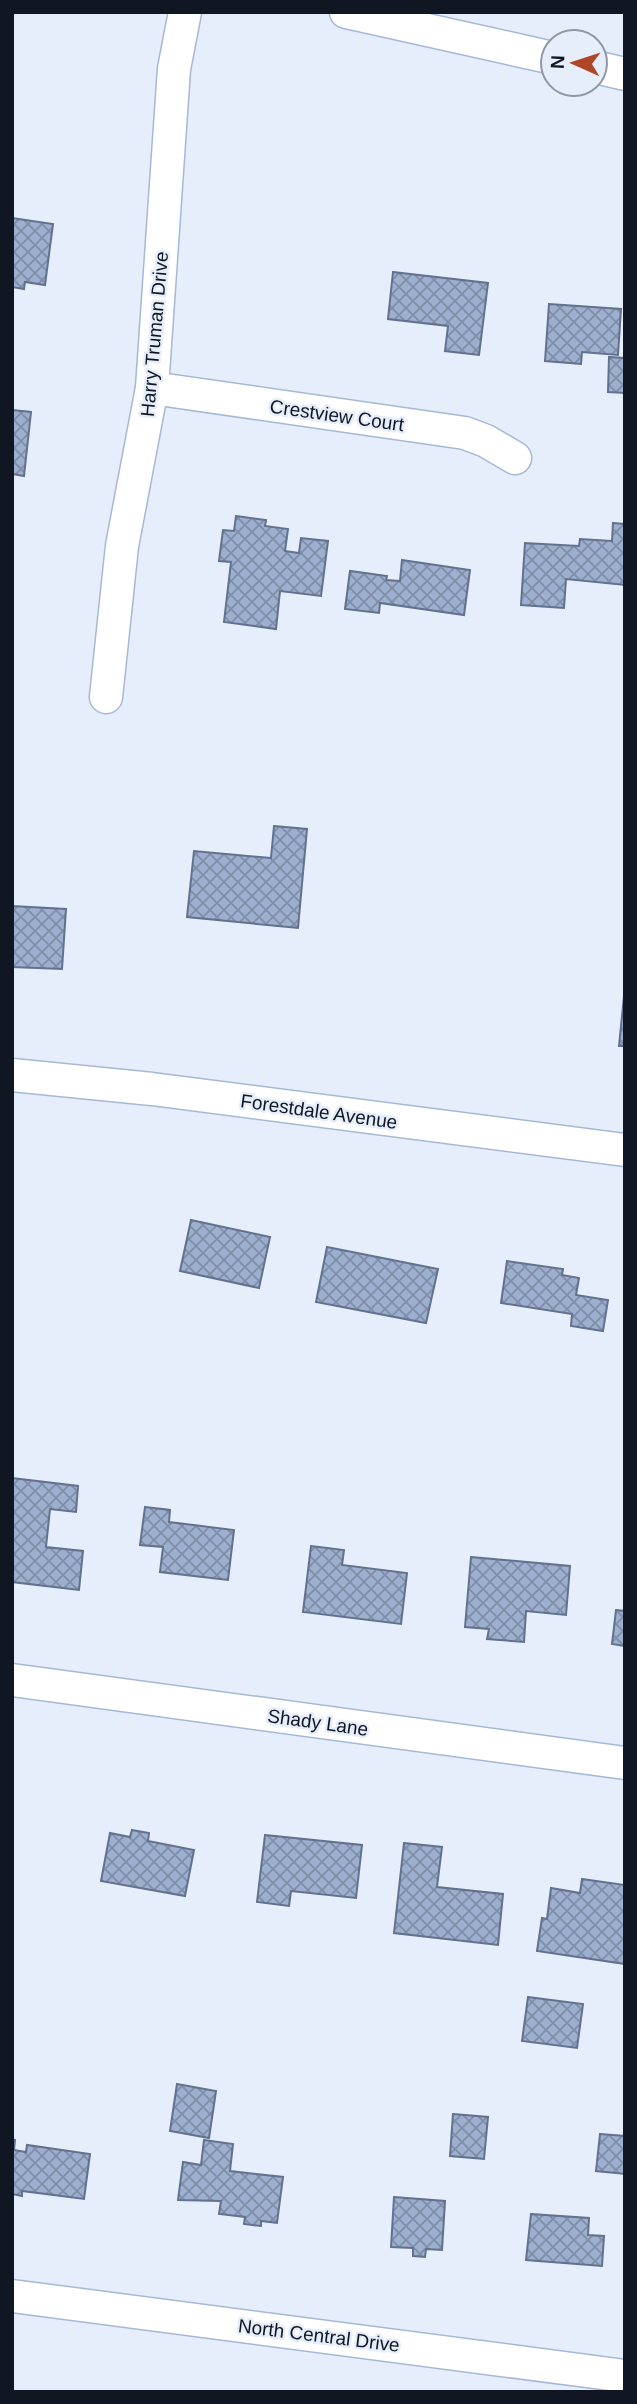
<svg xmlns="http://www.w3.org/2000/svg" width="637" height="2404" viewBox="0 0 637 2404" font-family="Arial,sans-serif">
<defs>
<pattern id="building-cross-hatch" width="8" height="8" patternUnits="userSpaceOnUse" patternTransform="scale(1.75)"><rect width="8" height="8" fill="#9dafce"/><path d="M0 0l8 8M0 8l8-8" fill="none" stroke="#7f8da7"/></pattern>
</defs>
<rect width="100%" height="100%" fill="#e6eefb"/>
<!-- building -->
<g fill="url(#building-cross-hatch)" stroke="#61718e" stroke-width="2">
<path d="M12,218L53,224L45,285L25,282L24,289L12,287Z"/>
<path d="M393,272L488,283L479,355L445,351L448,326L388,319Z"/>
<path d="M549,304L621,309L618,355L582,352L581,364L545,361Z"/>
<path d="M609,357L625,358V393L608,392Z"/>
<path d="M12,410L31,412L24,476L12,474Z"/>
<path d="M236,516L266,520L265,526L288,529L285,551L299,553L301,538L328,541L321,596L280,591L276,629L224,622L231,562L219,561L223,530L234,531Z"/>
<path d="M613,523L625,524V585L566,579L564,608L521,605L525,543L579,546L580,539L612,541Z"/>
<path d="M402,560L470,570L464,615L380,603L379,613L345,609L350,571L387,576L386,580L400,581Z"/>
<path d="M274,826L307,829L298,928L187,917L194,851L271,858Z"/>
<path d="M12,906L66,909L62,969L12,967Z"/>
<path d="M625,986V1046H619Z"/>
<path d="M191,1220L270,1237L259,1288L180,1271Z"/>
<path d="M327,1247L438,1269L426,1323L316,1302Z"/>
<path d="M507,1261L563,1269L562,1275L579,1278L576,1295L608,1300L603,1331L571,1326L572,1314L501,1303Z"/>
<path d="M12,1478L78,1486L76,1512L50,1509L46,1547L83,1551L79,1590L12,1582Z"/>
<path d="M145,1507L170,1510L169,1522L234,1530L228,1580L160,1572L163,1547L140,1545Z"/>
<path d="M311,1546L344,1550L342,1565L407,1573L401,1624L303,1612Z"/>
<path d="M471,1557L570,1566L566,1615L526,1611L524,1642L487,1639L489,1629L465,1627Z"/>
<path d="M616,1610L625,1611V1646L612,1644Z"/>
<path d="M132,1830L149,1833L148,1841L194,1850L185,1896L101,1881L110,1833L130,1837Z"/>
<path d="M265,1835L362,1845L356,1898L291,1891L289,1906L257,1902Z"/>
<path d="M404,1843L442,1847L437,1887L503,1894L498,1945L394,1933Z"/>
<path d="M582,1879L625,1885V1964L537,1951L542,1918L547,1919L551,1888L580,1893Z"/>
<path d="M528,1997L583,2004L577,2048L522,2041Z"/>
<path d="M177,2084L216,2091L209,2138L170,2131Z"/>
<path d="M453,2114L488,2117L484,2159L450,2156Z"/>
<path d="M600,2134L625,2136V2174L596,2171Z"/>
<path d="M12,2139L15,2140L14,2150L26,2152L27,2145L90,2154L84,2199L22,2191V2196L12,2194Z"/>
<path d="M204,2140L233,2144L230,2171L283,2177L277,2223L261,2221V2226L244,2224L245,2217L219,2214L221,2201L178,2200L183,2162L201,2165Z"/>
<path d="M394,2197L445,2201L442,2250L426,2249L425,2257L413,2256V2248L391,2247Z"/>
<path d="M531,2214L589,2218L588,2235L604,2236L602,2266L526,2260Z"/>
</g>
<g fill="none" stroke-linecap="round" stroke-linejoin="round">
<!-- street casing -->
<g stroke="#a6b8d8" stroke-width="35">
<g id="street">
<path d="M346,12L553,58"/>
<path d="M595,67L625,74"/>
<path d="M152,388L465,433L486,441L515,458"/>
<path d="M106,697L122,546L152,388L174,69L185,12"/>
<path d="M12,1075L152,1089L625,1150"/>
<path d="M12,1680L625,1763"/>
<path d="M12,2296L625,2376"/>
</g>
</g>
<!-- street -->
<use href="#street" stroke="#fff" stroke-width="32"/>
</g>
<g text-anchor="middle" stroke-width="5" stroke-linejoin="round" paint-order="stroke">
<!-- street labels -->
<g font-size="19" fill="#101722" stroke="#e6eefb">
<text transform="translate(154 334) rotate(-85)" y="7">Harry Truman Drive</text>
<text transform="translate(337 415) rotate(8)" y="7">Crestview Court</text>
<text transform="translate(319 1111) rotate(8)" y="7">Forestdale Avenue</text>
<text transform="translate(318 1722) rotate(8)" y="7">Shady Lane</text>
<text transform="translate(319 2335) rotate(7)" y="7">North Central Drive</text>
</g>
</g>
<!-- border -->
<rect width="637" height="2404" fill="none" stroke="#101722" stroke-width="28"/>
<!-- north arrow -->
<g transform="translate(574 63) rotate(273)"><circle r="33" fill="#e6eefb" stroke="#9098a4" stroke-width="2"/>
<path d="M0-5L12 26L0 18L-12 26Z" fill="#af4726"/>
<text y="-10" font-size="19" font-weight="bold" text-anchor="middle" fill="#101722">N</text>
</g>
</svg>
